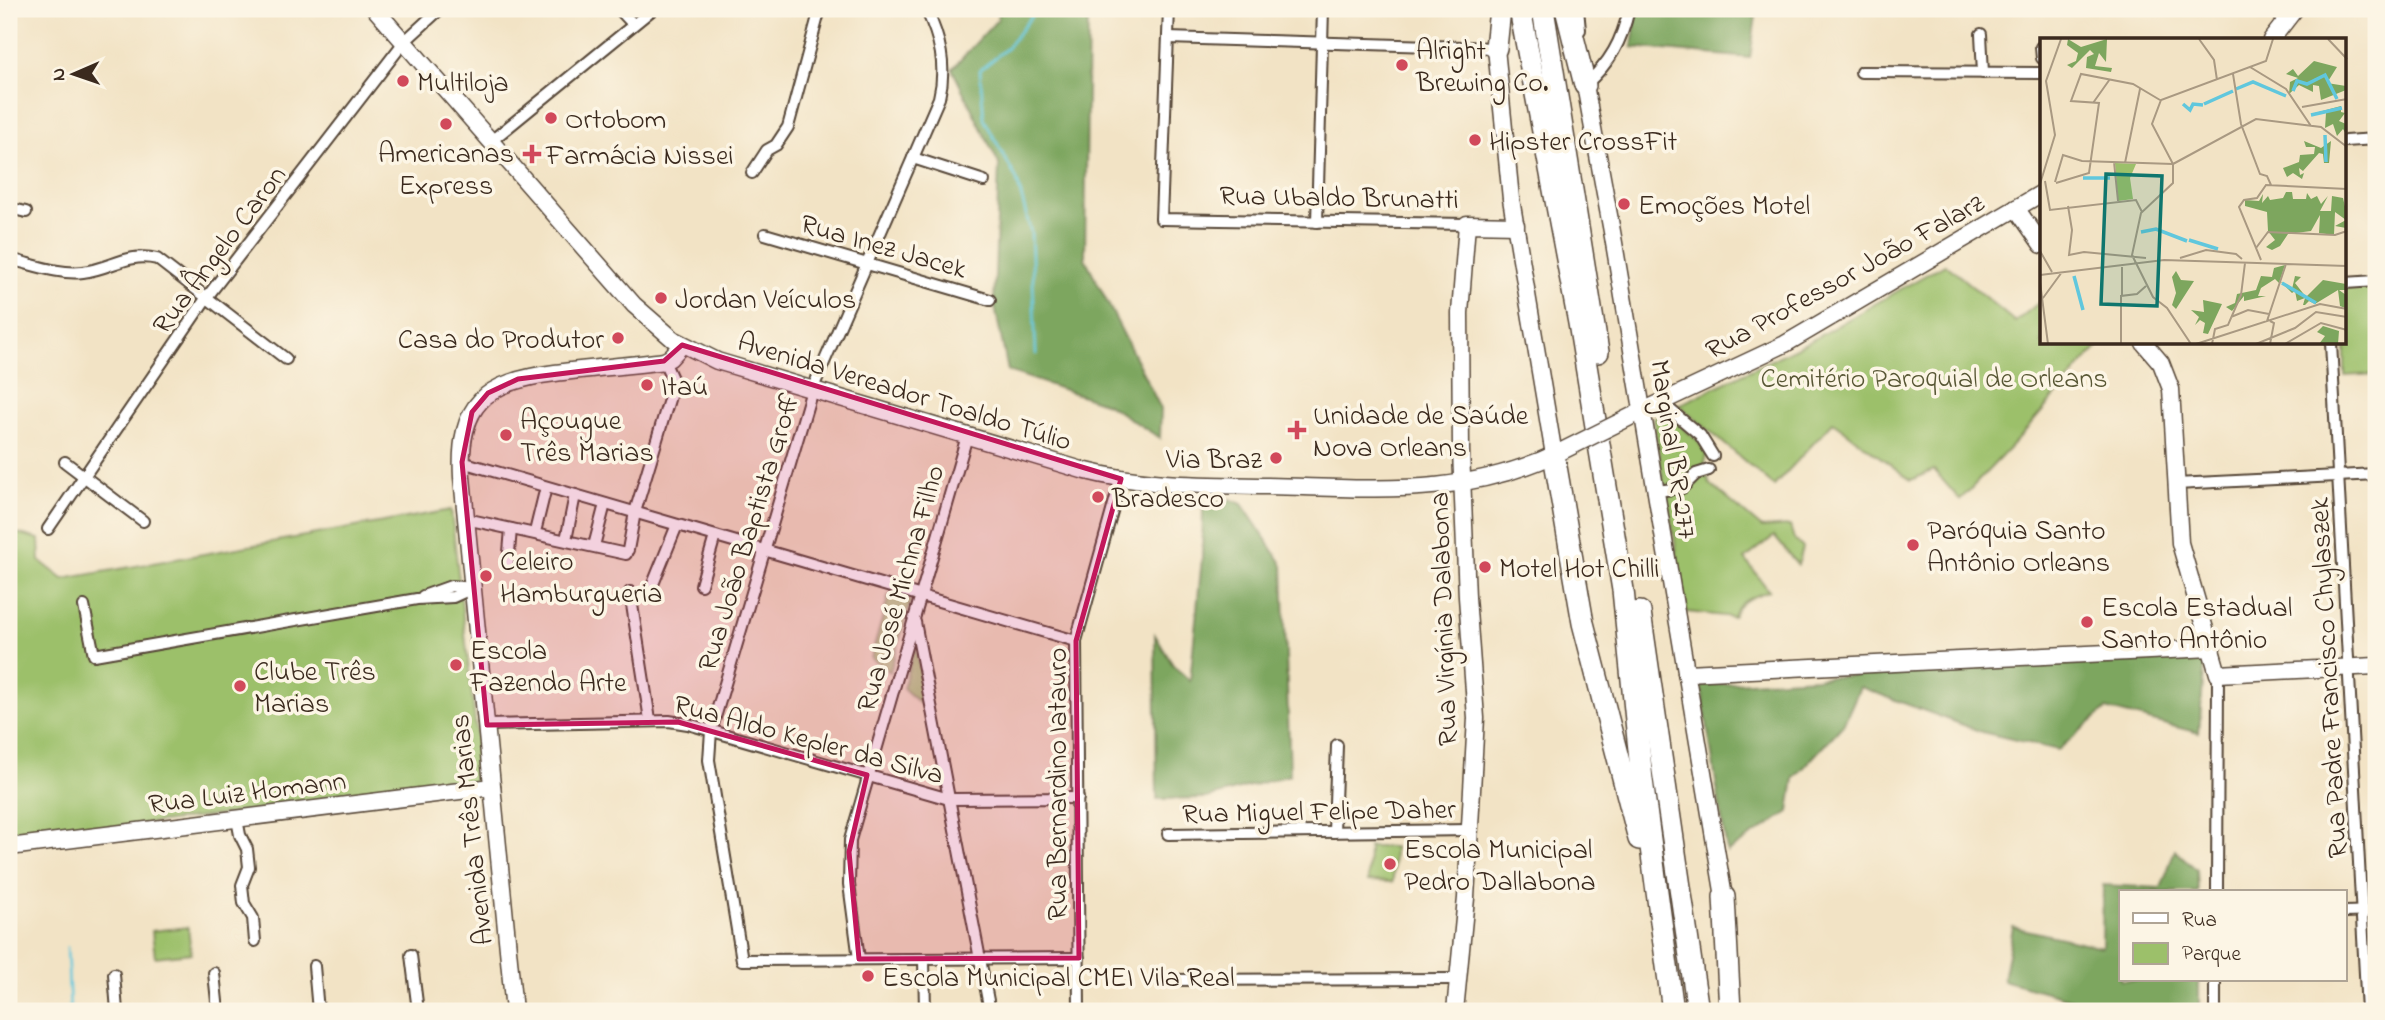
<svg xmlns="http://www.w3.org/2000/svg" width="2385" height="1020" viewBox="0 0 2385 1020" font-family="'Indie Flower',sans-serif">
<rect width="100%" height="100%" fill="#fcf5e5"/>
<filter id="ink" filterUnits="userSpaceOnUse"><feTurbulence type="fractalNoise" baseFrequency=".0143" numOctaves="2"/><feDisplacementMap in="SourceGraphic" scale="14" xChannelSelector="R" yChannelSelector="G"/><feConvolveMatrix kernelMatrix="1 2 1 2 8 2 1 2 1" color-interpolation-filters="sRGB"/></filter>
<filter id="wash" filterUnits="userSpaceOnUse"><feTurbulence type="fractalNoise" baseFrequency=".00686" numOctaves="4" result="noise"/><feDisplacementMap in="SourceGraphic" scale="28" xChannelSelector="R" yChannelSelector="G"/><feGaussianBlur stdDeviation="1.57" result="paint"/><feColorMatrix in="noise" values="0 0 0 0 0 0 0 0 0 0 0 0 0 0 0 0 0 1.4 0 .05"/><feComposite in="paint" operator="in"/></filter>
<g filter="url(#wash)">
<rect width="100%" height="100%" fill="#f2e3c5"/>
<!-- green -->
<g fill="#9cc06a" stroke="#6c7544" stroke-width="2">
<path d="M1945,264L2015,322L2042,300V343H2101L2019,438L1960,500L1934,470L1911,480L1833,422L1774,486L1679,405L1810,341Z"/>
<path d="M2376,286V374L2345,376V288Z"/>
<path d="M1666,413L1698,441L1707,455L1704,467L1678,485L1664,486L1653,418Z"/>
<path d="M1708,477L1709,483L1762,528L1790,526L1794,539L1803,548L1798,565L1774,536L1745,559L1769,591C1754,596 1738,600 1733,617L1687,612L1667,496L1687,490L1698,478Z"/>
<path d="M451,510L482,784L9,840V531L39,539L40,561L63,579Z"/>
<path d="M889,595L911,601L890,672L871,658Z"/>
<path d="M915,646L929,712L903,688Z"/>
<path d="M1369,847H1394L1393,882L1368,881Z"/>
<path d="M188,927L191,953L155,957L152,931Z"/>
</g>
<!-- forest -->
<g fill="#7da65e" stroke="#5c683e" stroke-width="2">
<path d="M997,9H1088L1085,258L1161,409L1160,438L1107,404L1008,371L994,302L999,164L952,69L998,19Z"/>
<path d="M1637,9H1757L1750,58L1632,47Z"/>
<path d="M1230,499L1242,504L1283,565L1290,775L1207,798L1157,799L1155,635L1173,665L1190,681L1202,558L1203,507Z"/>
<path d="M2205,658L2199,733L2106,709L2058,750L1982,732L1860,687L1843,725L1794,778L1789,812L1727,852L1701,685L1992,667Z"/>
<path d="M2175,850L2197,870L2198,892H2121V980H2199V1011H2114L2003,980L2013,927L2102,947L2103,885L2161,888Z"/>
</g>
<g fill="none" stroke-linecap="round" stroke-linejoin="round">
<!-- stream -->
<g stroke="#60c7dd" stroke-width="2.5">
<path d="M1036,354L1031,233L1017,180L984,119L980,70L1007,48L1037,9"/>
<path d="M67,947L70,1011"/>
</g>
</g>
</g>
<g filter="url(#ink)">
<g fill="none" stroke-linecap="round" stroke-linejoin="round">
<!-- street casing -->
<g stroke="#564637" stroke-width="14">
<g id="street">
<path d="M619,9L633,24"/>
<path d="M926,9C940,38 947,66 939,98L812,390L711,731L709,760L742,960L1079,958"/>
<path d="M1169,9L1161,219L1467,224"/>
<path d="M1578,9L1580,30"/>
<path d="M1981,34L1983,73"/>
<path d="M1168,38L1496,48"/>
<path d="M2041,47L2042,58"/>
<path d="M1861,72L2042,73"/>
<path d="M1585,85C1610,63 1622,41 1629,9"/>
<path d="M2345,141L2376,139"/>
<path d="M490,142L653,9"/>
<path d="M913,158L984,181"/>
<path d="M752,173L767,150L776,145L788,127L820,9"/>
<path d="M9,208L26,212"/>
<path d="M1317,222L1323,9"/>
<path d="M765,234L990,300"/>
<path d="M9,259C32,264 59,275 83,272C110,269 128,252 157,259L286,359"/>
<path d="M2345,283L2376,281"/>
<path d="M2331,343L2367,1011"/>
<path d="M1661,402L1700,435L1713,456"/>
<path d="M65,462L143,521"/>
<path d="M462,462L1076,641"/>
<path d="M2176,484L2376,474"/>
<path d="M1656,491L1682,488L1696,474L1709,470"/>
<path d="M466,519L626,554"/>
<path d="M536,528L546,487"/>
<path d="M48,529L207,297L404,42L440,9"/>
<path d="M567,535L575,495"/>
<path d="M595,542L605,504"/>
<path d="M628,550L635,512L674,383L664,361"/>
<path d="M508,564L511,529"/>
<path d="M653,584L677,525"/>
<path d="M701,585L715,536"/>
<path d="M630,592L650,720"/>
<path d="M423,596L451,586L473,588"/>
<path d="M84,606L94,655L417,599L453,597L473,588"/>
<path d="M915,622L990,1011"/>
<path d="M487,725L669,721L688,724L949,799L1078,798"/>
<path d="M237,819L240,835L247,849L249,867L242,885L244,903L253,918L255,941"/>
<path d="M1334,832L1337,745"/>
<path d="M1168,834L1471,830"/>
<path d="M2217,892L2218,674"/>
<path d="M2345,912L2376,911"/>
<path d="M411,955L418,1011"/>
<path d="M859,959L849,884L850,840L967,436"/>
<path d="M924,959L925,1011"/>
<path d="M314,966L318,1011"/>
<path d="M214,973L218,1011"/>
<path d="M114,974L117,1011"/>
<path d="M1159,980L1458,979"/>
<path d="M1079,1011L1076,641L1121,479"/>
<path d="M2215,1011V980"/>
</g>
</g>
<!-- secondary casing -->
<g stroke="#564637" stroke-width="19">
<g id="secondary">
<path d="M375,9L634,305L673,339L717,361L1082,470C1143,486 1205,485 1268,486C1373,488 1464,499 1562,451"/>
<path d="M1495,38L1511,199L1554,455"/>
<path d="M2271,40L2295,9"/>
<path d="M1585,85L1613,237L1724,897"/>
<path d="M2016,208L2042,245"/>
<path d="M2144,343L2161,363L2171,389L2180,543L2218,674L2376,666"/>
<path d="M1636,414L1785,344L2042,193"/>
<path d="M1686,673L2212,648"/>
<path d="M9,847L492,787"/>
<path d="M514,1011L462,477C458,403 485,382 555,373C591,368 628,366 664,361L670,358L682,345"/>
<path d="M1455,1011L1466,898L1476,718L1467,597L1461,451L1460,313L1467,224L1516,225"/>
</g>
</g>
<!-- highway casing -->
<g stroke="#564637" stroke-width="24">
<g id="highway">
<path d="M1520,9L1579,323L1623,590L1642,780L1673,1011"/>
<path d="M1543,9L1598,352"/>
<path d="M1566,9L1585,85"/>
<path d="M1496,48L1500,9"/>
<path d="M1554,455L1583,623L1639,839"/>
<path d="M1640,612L1698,1011"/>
<path d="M1724,897L1730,1011"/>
</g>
</g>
<!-- street -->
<use href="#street" stroke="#fff" stroke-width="10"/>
<!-- secondary -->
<use href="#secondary" stroke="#fff" stroke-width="16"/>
<!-- highway -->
<use href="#highway" stroke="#fff" stroke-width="21"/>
<!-- secondary-bridge casing -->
<g stroke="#564637" stroke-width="19" stroke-linecap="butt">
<path id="secondary-bridge" d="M1564,450L1632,416"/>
</g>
<!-- secondary-bridge -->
<use href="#secondary-bridge" stroke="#fff" stroke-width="16"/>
</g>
</g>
<!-- marked area -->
<path fill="#c2185b" fill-opacity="0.2" stroke="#c2185b" stroke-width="5" stroke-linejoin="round" d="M682,345L1121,479L1076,641L1079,958L859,959L849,852L867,775L678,722L487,725L462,462L472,412L488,393L518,379L664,361Z"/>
<!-- markers -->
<g fill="#d1495b" stroke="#fcf5e5" stroke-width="2.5">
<circle cx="1402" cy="65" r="7"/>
<circle cx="403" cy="81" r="7"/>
<circle cx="551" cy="118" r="7"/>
<circle cx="446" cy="124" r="7"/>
<circle cx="1475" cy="140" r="7"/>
<path d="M528.5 143.5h7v7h7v7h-7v7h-7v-7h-7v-7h7z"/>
<circle cx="1624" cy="204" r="7"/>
<circle cx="661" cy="298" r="7"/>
<circle cx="618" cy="338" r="7"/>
<circle cx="647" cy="385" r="7"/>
<path d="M1293.5 419.5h7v7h7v7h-7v7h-7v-7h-7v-7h7z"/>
<circle cx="506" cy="435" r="7"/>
<circle cx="1276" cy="458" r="7"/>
<circle cx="1098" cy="497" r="7"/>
<circle cx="1913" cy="545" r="7"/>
<circle cx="1485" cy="567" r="7"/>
<circle cx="486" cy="576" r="7"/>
<circle cx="2087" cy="622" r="7"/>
<circle cx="456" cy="665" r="7"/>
<circle cx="240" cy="686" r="7"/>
<circle cx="1390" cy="864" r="7"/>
<circle cx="868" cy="976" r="7"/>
</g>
<g text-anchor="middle" stroke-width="7" stroke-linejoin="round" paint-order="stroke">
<!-- poi labels -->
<g font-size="28" fill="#3b2a1e" stroke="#fcf5e5" text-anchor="start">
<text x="1416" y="59">Alright<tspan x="1416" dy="32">Brewing Co.</tspan></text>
<text x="417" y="91">Multiloja</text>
<text x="565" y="128">Ortobom</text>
<text x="1489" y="150">Hipster CrossFit</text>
<text x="446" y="162" text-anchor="middle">Americanas<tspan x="446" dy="32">Express</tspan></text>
<text x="546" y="164">Farmácia Nissei</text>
<text x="1638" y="214">Emoções Motel</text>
<text x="675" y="308">Jordan Veículos</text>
<text x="604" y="348" text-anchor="end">Casa do Produtor</text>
<text x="661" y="395">Itaú</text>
<text x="1313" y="424">Unidade de Saúde<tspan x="1313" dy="32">Nova Orleans</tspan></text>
<text x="520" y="429">Açougue<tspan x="520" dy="32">Três Marias</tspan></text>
<text x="1262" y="468" text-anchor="end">Via Braz</text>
<text x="1112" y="507">Bradesco</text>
<text x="1927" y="539">Paróquia Santo<tspan x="1927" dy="32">Antônio Orleans</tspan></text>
<text x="500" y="570">Celeiro<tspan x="500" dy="32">Hamburgueria</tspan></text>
<text x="1499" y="577">Motel Hot Chilli</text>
<text x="2101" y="616">Escola Estadual<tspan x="2101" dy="32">Santo Antônio</tspan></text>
<text x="470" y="659">Escola<tspan x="470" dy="32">Fazendo Arte</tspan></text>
<text x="254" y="680">Clube Três<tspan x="254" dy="32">Marias</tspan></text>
<text x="1404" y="858">Escola Municipal<tspan x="1404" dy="32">Pedro Dallabona</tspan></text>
<text x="882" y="986">Escola Municipal CMEI Vila Real</text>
</g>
<!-- street labels -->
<g font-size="28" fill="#3b2a1e" stroke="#fcf5e5">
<text transform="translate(1339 196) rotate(1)" y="10">Rua Ubaldo Brunatti</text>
<text transform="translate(884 245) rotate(16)" y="10">Rua Inez Jacek</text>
<text transform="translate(218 249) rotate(-53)" y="10">Rua Ângelo Caron</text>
<text transform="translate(1844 275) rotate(-29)" y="10">Rua Professor João Falarz</text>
<text transform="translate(905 390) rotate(17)" y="10">Avenida Vereador Toaldo Túlio</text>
<text transform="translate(1675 449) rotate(81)" y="10">Marginal BR-277</text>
<text transform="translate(747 532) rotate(-73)" y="10">Rua João Baptista Groff</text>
<text transform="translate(899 588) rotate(-74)" y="10">Rua José Michna Filho</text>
<text transform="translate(1442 619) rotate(-92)" y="10">Rua Virgínia Dalabona</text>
<text transform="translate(2327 678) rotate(-93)" y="10">Rua Padre Francisco Chylaszek</text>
<text transform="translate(809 738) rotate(15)" y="10">Rua Aldo Kepler da Silva</text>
<text transform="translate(1056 784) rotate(-90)" y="10">Rua Bernardino Iatauro</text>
<text transform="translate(247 791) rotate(-7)" y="10">Rua Luiz Homann</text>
<text transform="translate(1319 810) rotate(-1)" y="10">Rua Miguel Felipe Daher</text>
<text transform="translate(470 830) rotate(-96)" y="10">Avenida Três Marias</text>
</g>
<!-- park labels -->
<g font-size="28" fill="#585735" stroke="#fcf5e5">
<text x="1934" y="387">Cemitério Paroquial de Orleans</text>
</g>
</g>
<!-- overview -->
<g transform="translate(2040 38)">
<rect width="306" height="306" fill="#f2e3c5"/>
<path d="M75,125L96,126L90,140L93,161L78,163Z" fill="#9cc06a"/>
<path d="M28,1L41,9L67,1L66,24L59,15L55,28L72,30L71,34L46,30L47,19L54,16L50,12L32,30L27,27L36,23L38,15L27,7ZM274,23L297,29L287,45L306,48V52L281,62L279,48L273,47V54L259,47L249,56L250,44L258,40L246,36L253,31L258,38ZM301,68V74L305,75L299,83L306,86V96L303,91L297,98L293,86L285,90L286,75L271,76ZM264,103L281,110L291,103L289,125H284L283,116L279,115L263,133L259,130L260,137L264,135L262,141L253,135L247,139L243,130L259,124L260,117L274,116L275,109H266ZM246,154H252L253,161H266L267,155L271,161L277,158L281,166L288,158L280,173H291L292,158L303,160L306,173V190L295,188L306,182L295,174L294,197L279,195L280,177L271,193L248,196L240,208L232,212L226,209L235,202L228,193L227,174L205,168V162L219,163L223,156L222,165L228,158L230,162L243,160ZM245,227L239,245L235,241L221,250L218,258H226L204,263V258L192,273L186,269L195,265L197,256L216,252L221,238L232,239L234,230ZM136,233L141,242L154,243L136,271L132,267L136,255L132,239ZM255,238L261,239L255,245L266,259L283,242L306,246V252H299L306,257L305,270L300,268L298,252L275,266L269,263L265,267H263L265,260L257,263L255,253L252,255L240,243L252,251ZM163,262L182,266L168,296L163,295L165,285L160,282L155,287L159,279L151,272L164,274ZM283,288L299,293L298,306H279L285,298L277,294Z" fill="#7da65e"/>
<path fill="none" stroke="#60c7dd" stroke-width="3.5" d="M196,51L213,44L246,58M253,53L257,43L267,46L285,37L297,61M143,66L150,72L153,66L163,67M164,66L193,53M271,77L302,70M285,97L286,124M43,140H70M101,194L116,191L147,203M149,202L178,211M34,238L43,272M242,245L276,265"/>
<path fill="none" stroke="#a99982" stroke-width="2" d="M159,1L174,22L177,42M288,1L307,21M210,29L246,51L271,88M193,36L201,86L220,136L227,138L231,147M53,65L70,41M262,69L307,61M74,124L78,163M85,125L100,51M133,126L216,81L281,89L307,109M5,143L10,172L96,162L102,174M15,144L23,117L42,123L133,126M16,145L49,135L59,65L31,63L41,36L93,46L120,62M0,146L15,97L6,43L21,1M28,168L32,192L29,217L44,214L106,220M216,210L228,194L295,197L307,193M0,213L12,234M140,220L166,212L196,216L202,221M221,222L199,169L204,162L217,160L226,147L307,151M82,229V257M0,237L124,222L307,228M0,244L8,306M3,260L22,234M191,279L208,272L229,276M227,283L246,226M230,283L234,285L230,306M81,306V258L97,256L106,248M151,306L127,270L113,259L92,217L101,175L133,145V126L112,86L121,62L226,23L233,1M156,306L280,266L307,271M172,306L175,291L188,287L201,257L205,225M216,306L255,290L276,274L307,279M245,306L281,285L307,292"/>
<path fill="#0f766e" fill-opacity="0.15" stroke="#0f766e" stroke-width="3.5" d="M66,136L122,138L117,268L61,266Z"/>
<rect width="306" height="306" fill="none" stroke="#3b2a1e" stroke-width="3.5"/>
</g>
<!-- margin -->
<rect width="2385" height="1020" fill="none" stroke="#fcf5e5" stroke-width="35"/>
<!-- legend -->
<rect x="2119" y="890" width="228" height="91" fill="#fcf5e5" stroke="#afa495" stroke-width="2"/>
<rect x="2133" y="913" width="35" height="10" fill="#ffffff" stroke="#afa495" stroke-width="2"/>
<text x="2182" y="926" font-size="21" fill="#3b2a1e">Rua</text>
<rect x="2133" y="943" width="35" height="21" fill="#9cc06a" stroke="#afa495" stroke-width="2"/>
<text x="2182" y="960" font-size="21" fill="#3b2a1e">Parque</text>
<!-- north arrow -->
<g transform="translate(74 74) rotate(268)" stroke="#fcf5e5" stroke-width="5" paint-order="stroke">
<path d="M0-5L12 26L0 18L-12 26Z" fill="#3b2a1e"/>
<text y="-10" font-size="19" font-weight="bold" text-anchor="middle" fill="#3b2a1e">N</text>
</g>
</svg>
